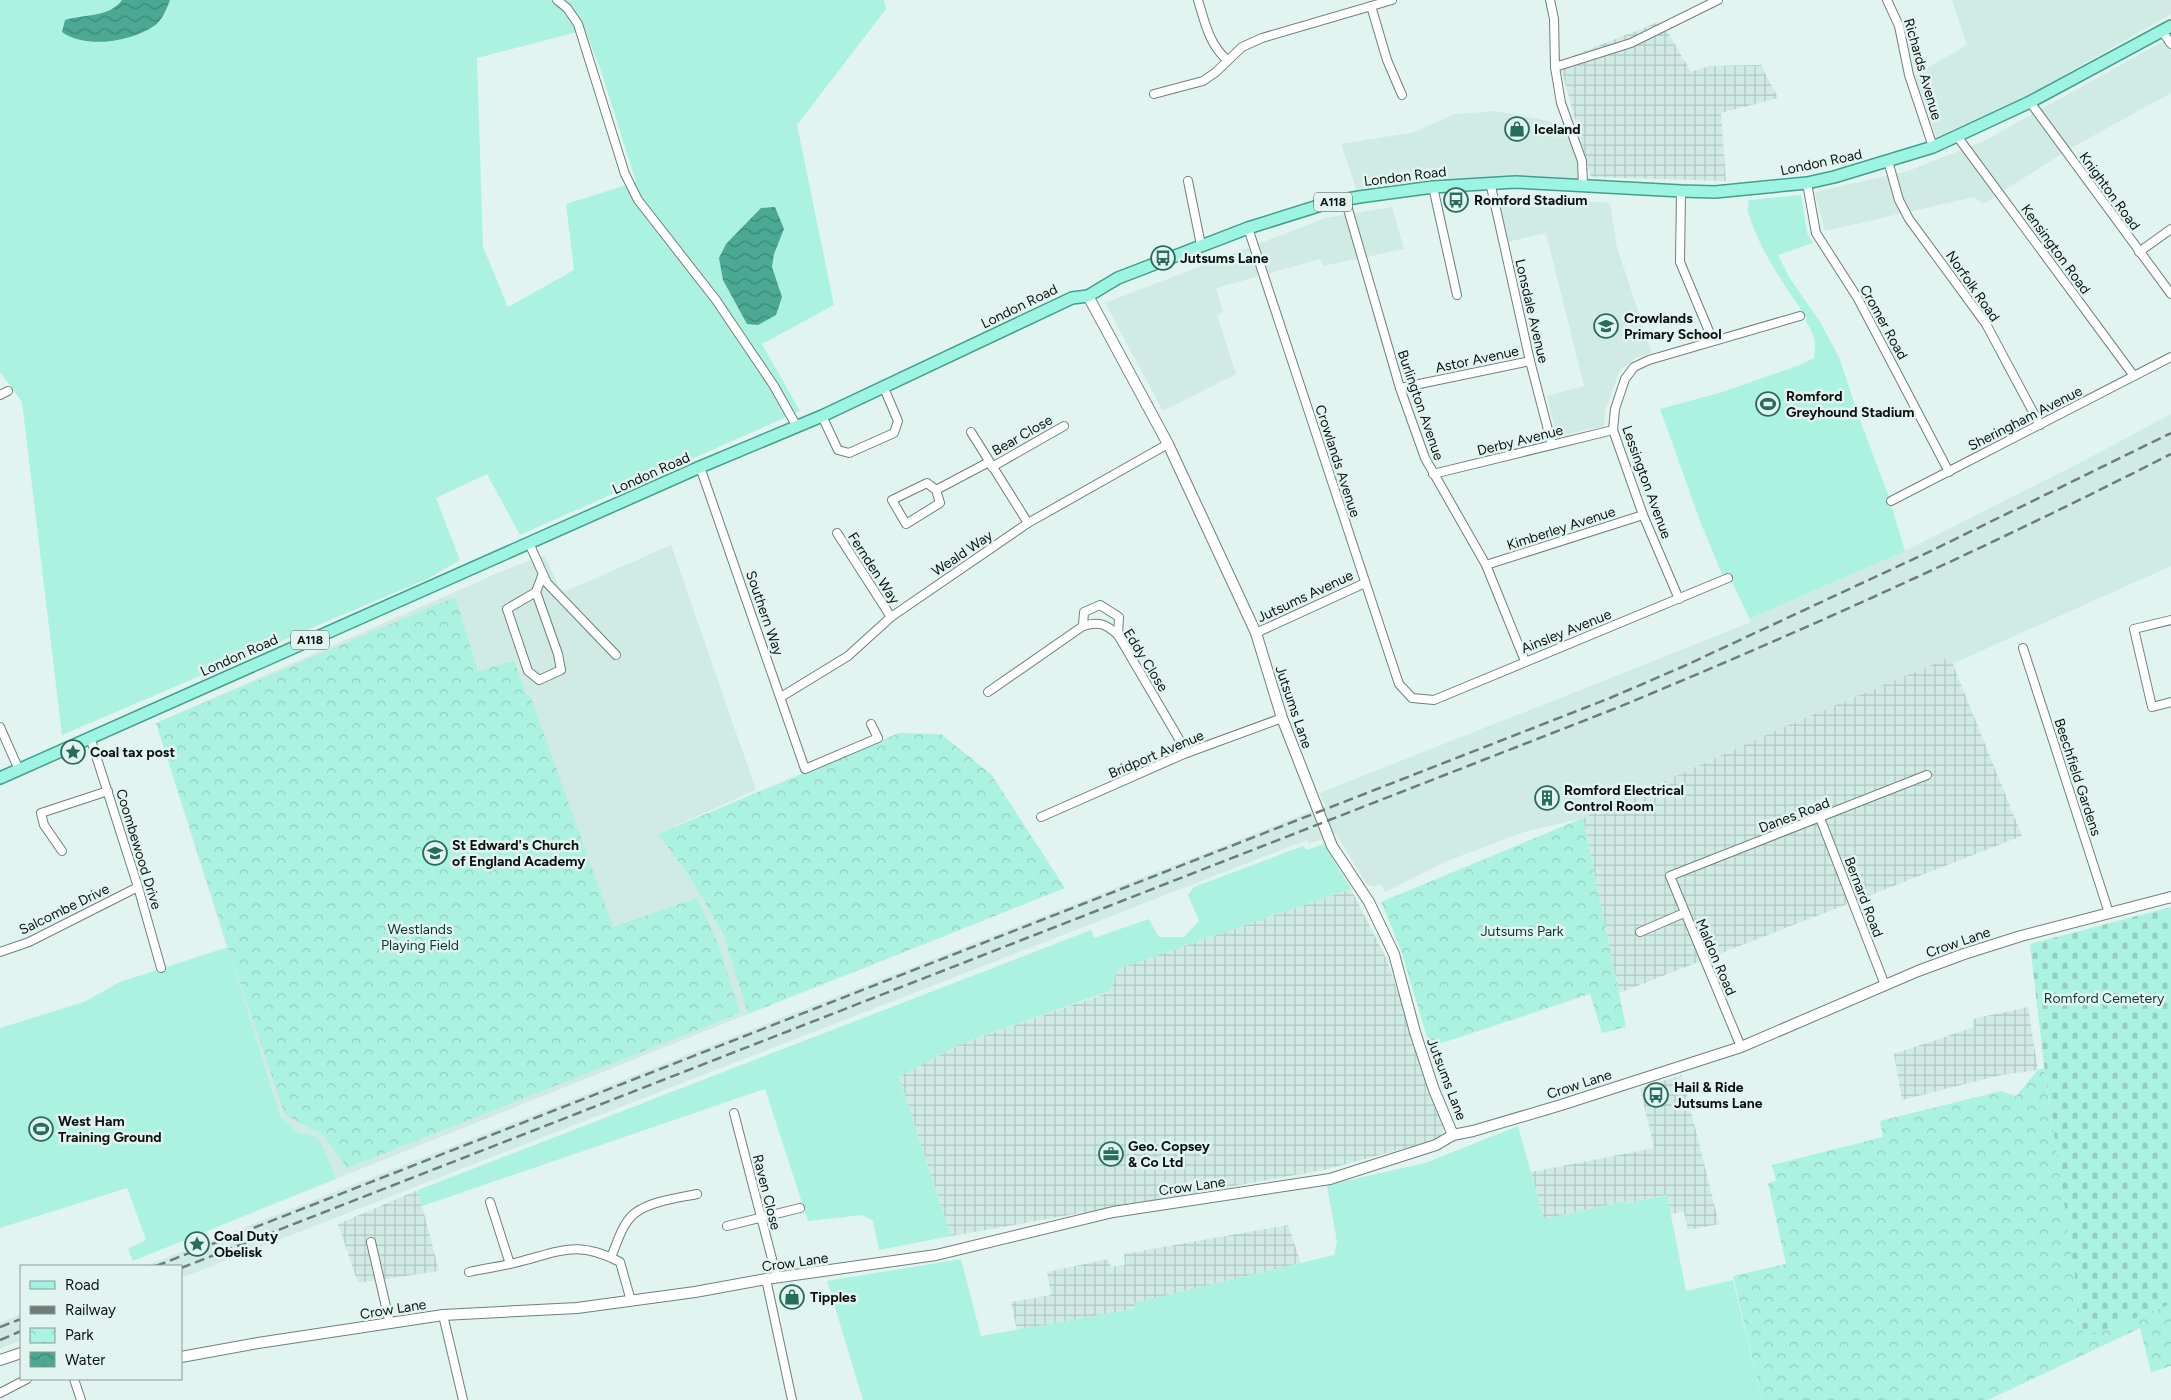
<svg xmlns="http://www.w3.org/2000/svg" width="2171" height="1400" viewBox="0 0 2171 1400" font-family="Figtree,sans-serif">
<defs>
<pattern id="industrial-grid" width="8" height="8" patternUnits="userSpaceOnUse" patternTransform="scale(1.25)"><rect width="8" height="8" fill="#d0ebe3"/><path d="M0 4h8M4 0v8" fill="none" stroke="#b1c8c2"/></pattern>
<pattern id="cemetery-stones" width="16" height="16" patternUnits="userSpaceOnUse" patternTransform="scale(1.25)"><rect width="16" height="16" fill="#acf2e0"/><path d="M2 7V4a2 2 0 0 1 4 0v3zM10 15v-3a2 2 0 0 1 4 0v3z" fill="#93cebf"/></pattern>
<pattern id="park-crowns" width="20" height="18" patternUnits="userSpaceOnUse" patternTransform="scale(1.25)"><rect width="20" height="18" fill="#acf2e0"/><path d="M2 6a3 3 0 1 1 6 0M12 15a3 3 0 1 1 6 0" fill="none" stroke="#93cebf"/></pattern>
<pattern id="water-waves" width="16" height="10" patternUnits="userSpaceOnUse" patternTransform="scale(1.25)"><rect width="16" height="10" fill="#4ba893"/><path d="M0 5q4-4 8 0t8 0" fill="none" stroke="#3d8777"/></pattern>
</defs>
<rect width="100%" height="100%" fill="#e2f4ef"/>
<!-- built -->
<g fill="#d0ebe3">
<path d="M1952,0H2171V14L2024,98L1936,137L1915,75L1967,45Z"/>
<path d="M2171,37V93L2071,148L1983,204L1974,197L1825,231L1815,192L1908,171L1984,141Z"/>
<path d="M1496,111L1569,125L1582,161L1583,185L1562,184L1359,197L1341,144L1415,132L1454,114Z"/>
<path d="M1497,196L1610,203L1617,247L1652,353L1636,358L1620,370L1605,411L1604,426L1557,437L1547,396L1584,386L1546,233L1508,242Z"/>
<path d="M1392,207L1404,249L1323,266L1320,259L1216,288L1223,312L1217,315L1236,374L1163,411L1105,303L1325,218Z"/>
<path d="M2171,414V566L1952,664L1950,657L1786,726L1583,818L1524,832L1447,861L1385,892L1381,884L1375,887L1367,885L1336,834L1309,844L1307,840L181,1278V1266H145L1325,806L1320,793L1749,623L1751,618L1905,551L2074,466Z"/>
<path d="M671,545L756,790L658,834L687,873L723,934L748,1014L336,1179L322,1144L317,1137L297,1132L280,1116L156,723L498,573L539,557L545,556L559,587L564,592Z"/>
<path d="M21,1314V1340L0,1349V1323Z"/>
</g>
<!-- industrial -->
<g fill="url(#industrial-grid)">
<path d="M1661,21L1691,72L1709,66L1761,65L1778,98L1721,113L1726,181L1591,177L1562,72L1565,59Z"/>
<path d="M1950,657L2022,836L1619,993L1583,818L1786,726Z"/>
<path d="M1351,889L1387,960L1444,1129L1439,1139L1324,1170L951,1236L899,1077L960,1044L1110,992L1117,969Z"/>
<path d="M2028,1007L2038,1070L2001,1075L1902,1100L1894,1054L1974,1027L1973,1019Z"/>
<path d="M1682,1075L1719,1224L1688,1230L1684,1212L1671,1214L1666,1195L1626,1204L1624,1201L1544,1219L1531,1172L1654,1148L1640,1088Z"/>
<path d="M418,1190L439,1271L358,1283L338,1224Z"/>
<path d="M1288,1225L1301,1263L1135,1303L1134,1309L1017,1330L1011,1302L1051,1295L1047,1272L1108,1259L1111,1267L1125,1265L1124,1254Z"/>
</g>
<!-- grass -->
<g fill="#acf2e0" fill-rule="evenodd">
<path d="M0,0H884L886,9L797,125L834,305L762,344L800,411L520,535L487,474L436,498L460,560L429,578L62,735L22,402L0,372ZM585,30L601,71L636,182L566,204L574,270L508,307L483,247L477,58Z"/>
<path d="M1801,195L1807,233L1813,243L1778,255L1789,277L1820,322L1839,357L1861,423L1888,494L1905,551L1751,618L1750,620L1733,584L1726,574H1722L1700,521L1660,409L1719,393L1800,365L1814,358C1817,340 1814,335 1805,320L1807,319C1784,284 1758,249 1747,208L1749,207L1748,200Z"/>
<path d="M1324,844L1351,889L1118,969L1110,991L960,1044L899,1077L951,1236L879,1250L873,1221L862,1215L808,1221L765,1089L422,1206L418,1190L1091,930L1094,938L1149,919L1159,937H1184L1199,921L1188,895L1194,887L1303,846L1307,850Z"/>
<path d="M228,947L280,1116L297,1132L317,1137L322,1144L336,1179L133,1261L128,1249L146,1240L127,1188L0,1228V1028L84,1002L120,982Z"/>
<path d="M1518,1126L1544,1219L1625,1201L1626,1204L1667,1195L1686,1291L1733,1280L1762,1400H863L827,1281L961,1259L981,1336L1134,1309V1303L1334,1255L1337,1242L1327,1185L1425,1163Z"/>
</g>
<!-- cemetery -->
<path fill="url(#cemetery-stones)" d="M2171,907V1304L2084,1339L2045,1074L2030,944Z"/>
<!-- park -->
<g fill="url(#park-crowns)">
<path d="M455,597L478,671L514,661L527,696L530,695L613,927L697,898L717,941L740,1013L347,1168L324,1135L285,1115L228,947L156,723Z"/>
<path d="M899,733L941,734L991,774L1065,888L748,1014L723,934L687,873L658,834Z"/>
<path d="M1583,818L1626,1027L1602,1033L1590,994L1430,1047L1400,947L1381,902Z"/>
<path d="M2044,1068L2084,1338L2171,1304V1366L2151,1372L2140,1328L1988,1400H1762L1733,1276L1786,1264L1768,1183L1776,1181L1772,1165L1883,1137L1880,1121L2001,1091L2016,1096L2038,1070Z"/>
</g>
<!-- water -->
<g fill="url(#water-waves)">
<path d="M122,0H170C167,8 162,21 154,26C130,42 86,49 62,32L65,20C83,14 109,18 122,0Z"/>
<path d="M775,207L784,229L774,254L772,267L782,297L776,315L758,325L747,324L723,280L719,258L726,244L761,208Z"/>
</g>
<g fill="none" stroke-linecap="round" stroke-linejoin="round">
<!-- street casing -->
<g stroke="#6f807b" stroke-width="10">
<g id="street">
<path d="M557,0L567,8L578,24L625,174L638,200L716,300L774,386L797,427"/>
<path d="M1198,0C1205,23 1209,44 1227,60"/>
<path d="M1550,0L1554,19L1555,67L1561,103L1582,161L1583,185"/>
<path d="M1887,0L1899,26L1909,75L1933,147"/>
<path d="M1371,6L1387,60L1402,95"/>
<path d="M2162,31L2171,44"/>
<path d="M1555,67L1631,43L1718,0"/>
<path d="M1154,94L1203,81L1216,72L1242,47L1262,38L1392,0"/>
<path d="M2030,102L2171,294"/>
<path d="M1957,136L2134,376"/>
<path d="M1888,161L1899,200L1909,219L1986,324L2040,425"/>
<path d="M1188,181L1201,245"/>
<path d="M1490,182L1530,361L1552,445"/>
<path d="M1807,183L1816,233L1857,297L1949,472"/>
<path d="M1433,187L1457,295"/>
<path d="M1681,191L1680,262L1713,341"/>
<path d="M1345,199L1400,388L1425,458L1486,565L1525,661"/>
<path d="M1248,228L1399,684L1412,698L1434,700L1728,578"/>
<path d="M2139,252L2171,229"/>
<path d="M1400,388L1530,361"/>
<path d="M0,395L8,391"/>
<path d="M822,416L838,450L849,453L894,433L898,421L884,388"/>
<path d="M971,432L1028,523"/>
<path d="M700,467L805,769L878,738L871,724"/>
<path d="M992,467L1064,426"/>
<path d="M1433,474L1613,430"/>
<path d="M936,490L927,483L892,500L906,524L940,503L936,490L989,462"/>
<path d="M1891,501L2171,357"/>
<path d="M837,533L891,617"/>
<path d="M529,543L547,583L616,655"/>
<path d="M1486,565L1643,515"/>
<path d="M536,592L507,609L528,671L539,680L561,670L558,654L536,592L542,576"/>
<path d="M1679,599L1643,515L1613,430L1615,409L1625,379L1634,367L1649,360L1800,316"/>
<path d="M2171,620L2134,629L2152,707L2171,702"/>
<path d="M1083,626L1084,612L1100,605L1119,617L1118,635"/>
<path d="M1256,633L1365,583"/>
<path d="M2023,648L2109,913"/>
<path d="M988,692L1083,626C1099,621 1106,624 1118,635L1179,739L1184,754"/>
<path d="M781,697L848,656L891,617L1028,523L1168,444"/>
<path d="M0,727L19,770"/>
<path d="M90,737L138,887L161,968"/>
<path d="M1041,817L1184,754L1282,718"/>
<path d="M1820,818L1885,985"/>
<path d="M62,851L44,825L41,813L108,791"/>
<path d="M1640,932L1684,913"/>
<path d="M0,952L29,942L138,887"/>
<path d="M1741,1047L1670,876L1927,775"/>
<path d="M734,1113L777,1278"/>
<path d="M490,1202L510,1264"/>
<path d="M727,1226L800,1208"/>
<path d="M371,1242L390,1324"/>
<path d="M611,1257C617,1244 622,1223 635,1213C651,1201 678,1198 697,1194"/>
<path d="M469,1272C486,1268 505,1266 522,1261C564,1250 579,1241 620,1262L631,1301"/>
<path d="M766,1279L792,1400"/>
<path d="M443,1315L463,1400"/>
<path d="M74,1379L81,1400"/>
<path d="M0,1393L27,1379"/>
</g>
</g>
<!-- secondary casing -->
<g stroke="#6f807b" stroke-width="12">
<g id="secondary">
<path d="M1088,296L1168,444L1256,633L1282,718L1332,846L1369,902L1394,954L1415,1032L1434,1090L1453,1135"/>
<path d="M181,1357L258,1343L443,1315L577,1308L695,1292L766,1279L936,1255L1113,1212L1330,1179L1436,1145L1453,1135L1473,1131L1561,1105L1741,1047L1918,971L1964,954L2021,936L2171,897"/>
<path d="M0,1360L21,1353"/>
</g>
</g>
<!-- primary casing -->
<g stroke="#41a08c" stroke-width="14">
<path id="primary" d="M0,778L700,467L822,416L1072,298L1088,296L1118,278L1248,228L1331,202L1359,197L1433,187L1515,182L1681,191L1715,192L1807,183L1834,177L1933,147L1957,136L2030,102L2171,26"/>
</g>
<!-- street -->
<use href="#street" stroke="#fff" stroke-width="8"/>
<!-- secondary -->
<use href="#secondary" stroke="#fff" stroke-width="10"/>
<!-- primary -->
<use href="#primary" stroke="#9ef4e2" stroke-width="11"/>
<!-- rail -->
<g stroke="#707b78" stroke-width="2.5" stroke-dasharray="10 5" stroke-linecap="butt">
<path d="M156,1266L1610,698L1682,667L1933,550L2171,433"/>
<path d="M181,1268L1614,709C1803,631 1989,547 2171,454"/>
<path d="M0,1327L21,1319"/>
<path d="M0,1340L21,1331"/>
</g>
</g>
<!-- icons -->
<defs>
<g id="shop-ring" transform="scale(1.25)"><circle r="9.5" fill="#e2f4ef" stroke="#286c5d" stroke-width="1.5"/><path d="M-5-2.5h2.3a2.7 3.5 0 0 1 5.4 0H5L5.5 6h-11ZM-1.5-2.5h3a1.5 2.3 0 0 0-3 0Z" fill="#286c5d"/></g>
<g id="bus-ring" transform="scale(1.25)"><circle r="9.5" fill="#e2f4ef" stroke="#286c5d" stroke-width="1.5"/><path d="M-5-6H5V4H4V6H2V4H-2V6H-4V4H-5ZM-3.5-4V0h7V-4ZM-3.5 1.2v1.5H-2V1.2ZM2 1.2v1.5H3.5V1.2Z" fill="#286c5d"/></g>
<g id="school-ring" transform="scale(1.25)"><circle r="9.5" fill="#e2f4ef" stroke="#286c5d" stroke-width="1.5"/><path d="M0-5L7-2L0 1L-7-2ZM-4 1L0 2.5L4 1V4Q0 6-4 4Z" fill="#286c5d"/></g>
<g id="stadium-ring" transform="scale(1.25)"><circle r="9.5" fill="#e2f4ef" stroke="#286c5d" stroke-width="1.5"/><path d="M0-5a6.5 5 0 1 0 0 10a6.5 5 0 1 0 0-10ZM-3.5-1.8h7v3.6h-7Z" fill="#286c5d"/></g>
<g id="sight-ring" transform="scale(1.25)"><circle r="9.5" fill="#e2f4ef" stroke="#286c5d" stroke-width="1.5"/><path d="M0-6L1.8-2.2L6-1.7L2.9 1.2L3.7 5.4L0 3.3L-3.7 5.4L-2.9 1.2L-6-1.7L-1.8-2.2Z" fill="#286c5d"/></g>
<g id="building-ring" transform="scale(1.25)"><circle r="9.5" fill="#e2f4ef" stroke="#286c5d" stroke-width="1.5"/><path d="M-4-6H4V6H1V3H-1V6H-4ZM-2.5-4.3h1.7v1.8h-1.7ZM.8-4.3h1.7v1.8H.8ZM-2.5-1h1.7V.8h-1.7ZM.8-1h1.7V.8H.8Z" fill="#286c5d"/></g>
<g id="office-ring" transform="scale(1.25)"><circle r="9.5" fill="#e2f4ef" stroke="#286c5d" stroke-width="1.5"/><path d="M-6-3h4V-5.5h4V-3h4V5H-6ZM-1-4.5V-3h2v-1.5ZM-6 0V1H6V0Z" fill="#286c5d"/></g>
</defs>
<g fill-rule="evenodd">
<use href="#shop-ring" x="1517" y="129"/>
<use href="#bus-ring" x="1456" y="200"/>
<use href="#bus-ring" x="1163" y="258"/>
<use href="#school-ring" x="1606" y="326"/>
<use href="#stadium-ring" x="1768" y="404"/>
<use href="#sight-ring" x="73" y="752"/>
<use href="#building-ring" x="1547" y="798"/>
<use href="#school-ring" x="435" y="853"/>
<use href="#bus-ring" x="1656" y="1095"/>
<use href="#stadium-ring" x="41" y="1129"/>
<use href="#office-ring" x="1111" y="1154"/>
<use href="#sight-ring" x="197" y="1244"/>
<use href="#shop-ring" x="792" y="1297"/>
</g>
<g text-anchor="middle" stroke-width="5" stroke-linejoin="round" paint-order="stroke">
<!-- shield labels -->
<g fill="#e2f4ef" stroke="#4c5653" stroke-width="1">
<rect x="1314" y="192.5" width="38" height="19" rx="4"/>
<rect x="291" y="630.5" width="38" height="19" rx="4"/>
</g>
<g font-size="12" font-weight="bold" fill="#0c1210">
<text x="1333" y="206">A118</text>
<text x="310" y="644">A118</text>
</g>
<!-- street labels -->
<g font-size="14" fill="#0c1210" stroke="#e2f4ef">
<text transform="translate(1923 69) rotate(74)" y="5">Richards Avenue</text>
<text transform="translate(1821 162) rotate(-12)" y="5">London Road</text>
<text transform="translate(1405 176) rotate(-7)" y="5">London Road</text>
<text transform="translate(2110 191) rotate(54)" y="5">Knighton Road</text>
<text transform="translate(2056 249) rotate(54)" y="5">Kensington Road</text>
<text transform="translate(1973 286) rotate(55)" y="5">Norfolk Road</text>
<text transform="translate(1019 306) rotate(-26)" y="5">London Road</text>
<text transform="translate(1532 311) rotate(77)" y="5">Lonsdale Avenue</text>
<text transform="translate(1884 322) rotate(61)" y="5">Cromer Road</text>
<text transform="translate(1477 359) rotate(-12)" y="5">Astor Avenue</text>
<text transform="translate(1421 405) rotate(71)" y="5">Burlington Avenue</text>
<text transform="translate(2025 418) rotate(-27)" y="5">Sheringham Avenue</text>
<text transform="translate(1022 435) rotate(-30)" y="5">Bear Close</text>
<text transform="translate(1520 440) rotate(-14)" y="5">Derby Avenue</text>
<text transform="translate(1338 461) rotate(72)" y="5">Crowlands Avenue</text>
<text transform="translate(651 473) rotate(-24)" y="5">London Road</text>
<text transform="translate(1647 482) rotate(70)" y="5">Lessington Avenue</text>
<text transform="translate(1561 528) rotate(-18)" y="5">Kimberley Avenue</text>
<text transform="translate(962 553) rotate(-34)" y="5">Weald Way</text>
<text transform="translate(874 568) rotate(57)" y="5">Fernden Way</text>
<text transform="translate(1305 596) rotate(-25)" y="5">Jutsums Avenue</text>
<text transform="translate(765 613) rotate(71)" y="5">Southern Way</text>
<text transform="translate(1566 631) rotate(-22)" y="5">Ainsley Avenue</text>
<text transform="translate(239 655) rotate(-24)" y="5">London Road</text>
<text transform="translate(1146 660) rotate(58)" y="5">Eddy Close</text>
<text transform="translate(1294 707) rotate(71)" y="5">Jutsums Lane</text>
<text transform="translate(1156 754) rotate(-23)" y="5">Bridport Avenue</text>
<text transform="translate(2078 777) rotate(72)" y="5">Beechfield Gardens</text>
<text transform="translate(1794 815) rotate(-21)" y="5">Danes Road</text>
<text transform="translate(139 849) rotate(73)" y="5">Coombewood Drive</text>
<text transform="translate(1864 897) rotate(69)" y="5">Bernard Road</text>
<text transform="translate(64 909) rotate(-26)" y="5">Salcombe Drive</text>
<text transform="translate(1958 942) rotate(-19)" y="5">Crow Lane</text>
<text transform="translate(1716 957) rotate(67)" y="5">Maldon Road</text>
<text transform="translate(1447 1079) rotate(69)" y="5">Jutsums Lane</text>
<text transform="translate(1579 1084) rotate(-18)" y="5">Crow Lane</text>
<text transform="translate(1192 1186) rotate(-8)" y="5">Crow Lane</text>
<text transform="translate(767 1192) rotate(76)" y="5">Raven Close</text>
<text transform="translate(795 1262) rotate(-8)" y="5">Crow Lane</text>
<text transform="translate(393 1309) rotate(-9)" y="5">Crow Lane</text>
</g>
<!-- poi labels -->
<g font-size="14" font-weight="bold" fill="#0c1210" stroke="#e2f4ef" text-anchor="start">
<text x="1534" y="134">Iceland</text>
<text x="1474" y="205">Romford Stadium</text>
<text x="1180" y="263">Jutsums Lane</text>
<text x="1624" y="323">Crowlands<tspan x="1624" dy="16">Primary School</tspan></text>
<text x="1786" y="401">Romford<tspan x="1786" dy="16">Greyhound Stadium</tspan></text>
<text x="90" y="757">Coal tax post</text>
<text x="1564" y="795">Romford Electrical<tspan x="1564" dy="16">Control Room</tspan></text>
<text x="452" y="850">St Edward's Church<tspan x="452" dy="16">of England Academy</tspan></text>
<text x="1674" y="1092">Hail &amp; Ride<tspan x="1674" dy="16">Jutsums Lane</tspan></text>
<text x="58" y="1126">West Ham<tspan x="58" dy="16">Training Ground</tspan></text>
<text x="1128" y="1151">Geo. Copsey<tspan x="1128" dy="16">&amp; Co Ltd</tspan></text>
<text x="214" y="1241">Coal Duty<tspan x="214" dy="16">Obelisk</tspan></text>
<text x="810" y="1302">Tipples</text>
</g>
<!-- park labels -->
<g font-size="14" fill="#0b372e" stroke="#e2f4ef">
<text x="420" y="934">Westlands<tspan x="420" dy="16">Playing Field</tspan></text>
<text x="1522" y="936">Jutsums Park</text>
<text x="2104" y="1003">Romford Cemetery</text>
</g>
</g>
<!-- legend -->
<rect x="20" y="1265" width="162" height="115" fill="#e2f4ef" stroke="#8c9a96"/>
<rect x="30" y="1281" width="25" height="8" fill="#9ef4e2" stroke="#8c9a96"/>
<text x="65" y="1290" font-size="15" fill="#0c1210">Road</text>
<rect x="30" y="1306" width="25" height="8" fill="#707b78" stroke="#8c9a96"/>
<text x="65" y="1315" font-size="15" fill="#0c1210">Railway</text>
<rect x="30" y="1328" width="25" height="15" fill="url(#park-crowns)" stroke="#8c9a96"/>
<text x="65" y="1340" font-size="15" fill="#0c1210">Park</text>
<rect x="30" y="1352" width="25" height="15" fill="url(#water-waves)" stroke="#8c9a96"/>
<text x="65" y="1365" font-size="15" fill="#0c1210">Water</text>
</svg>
